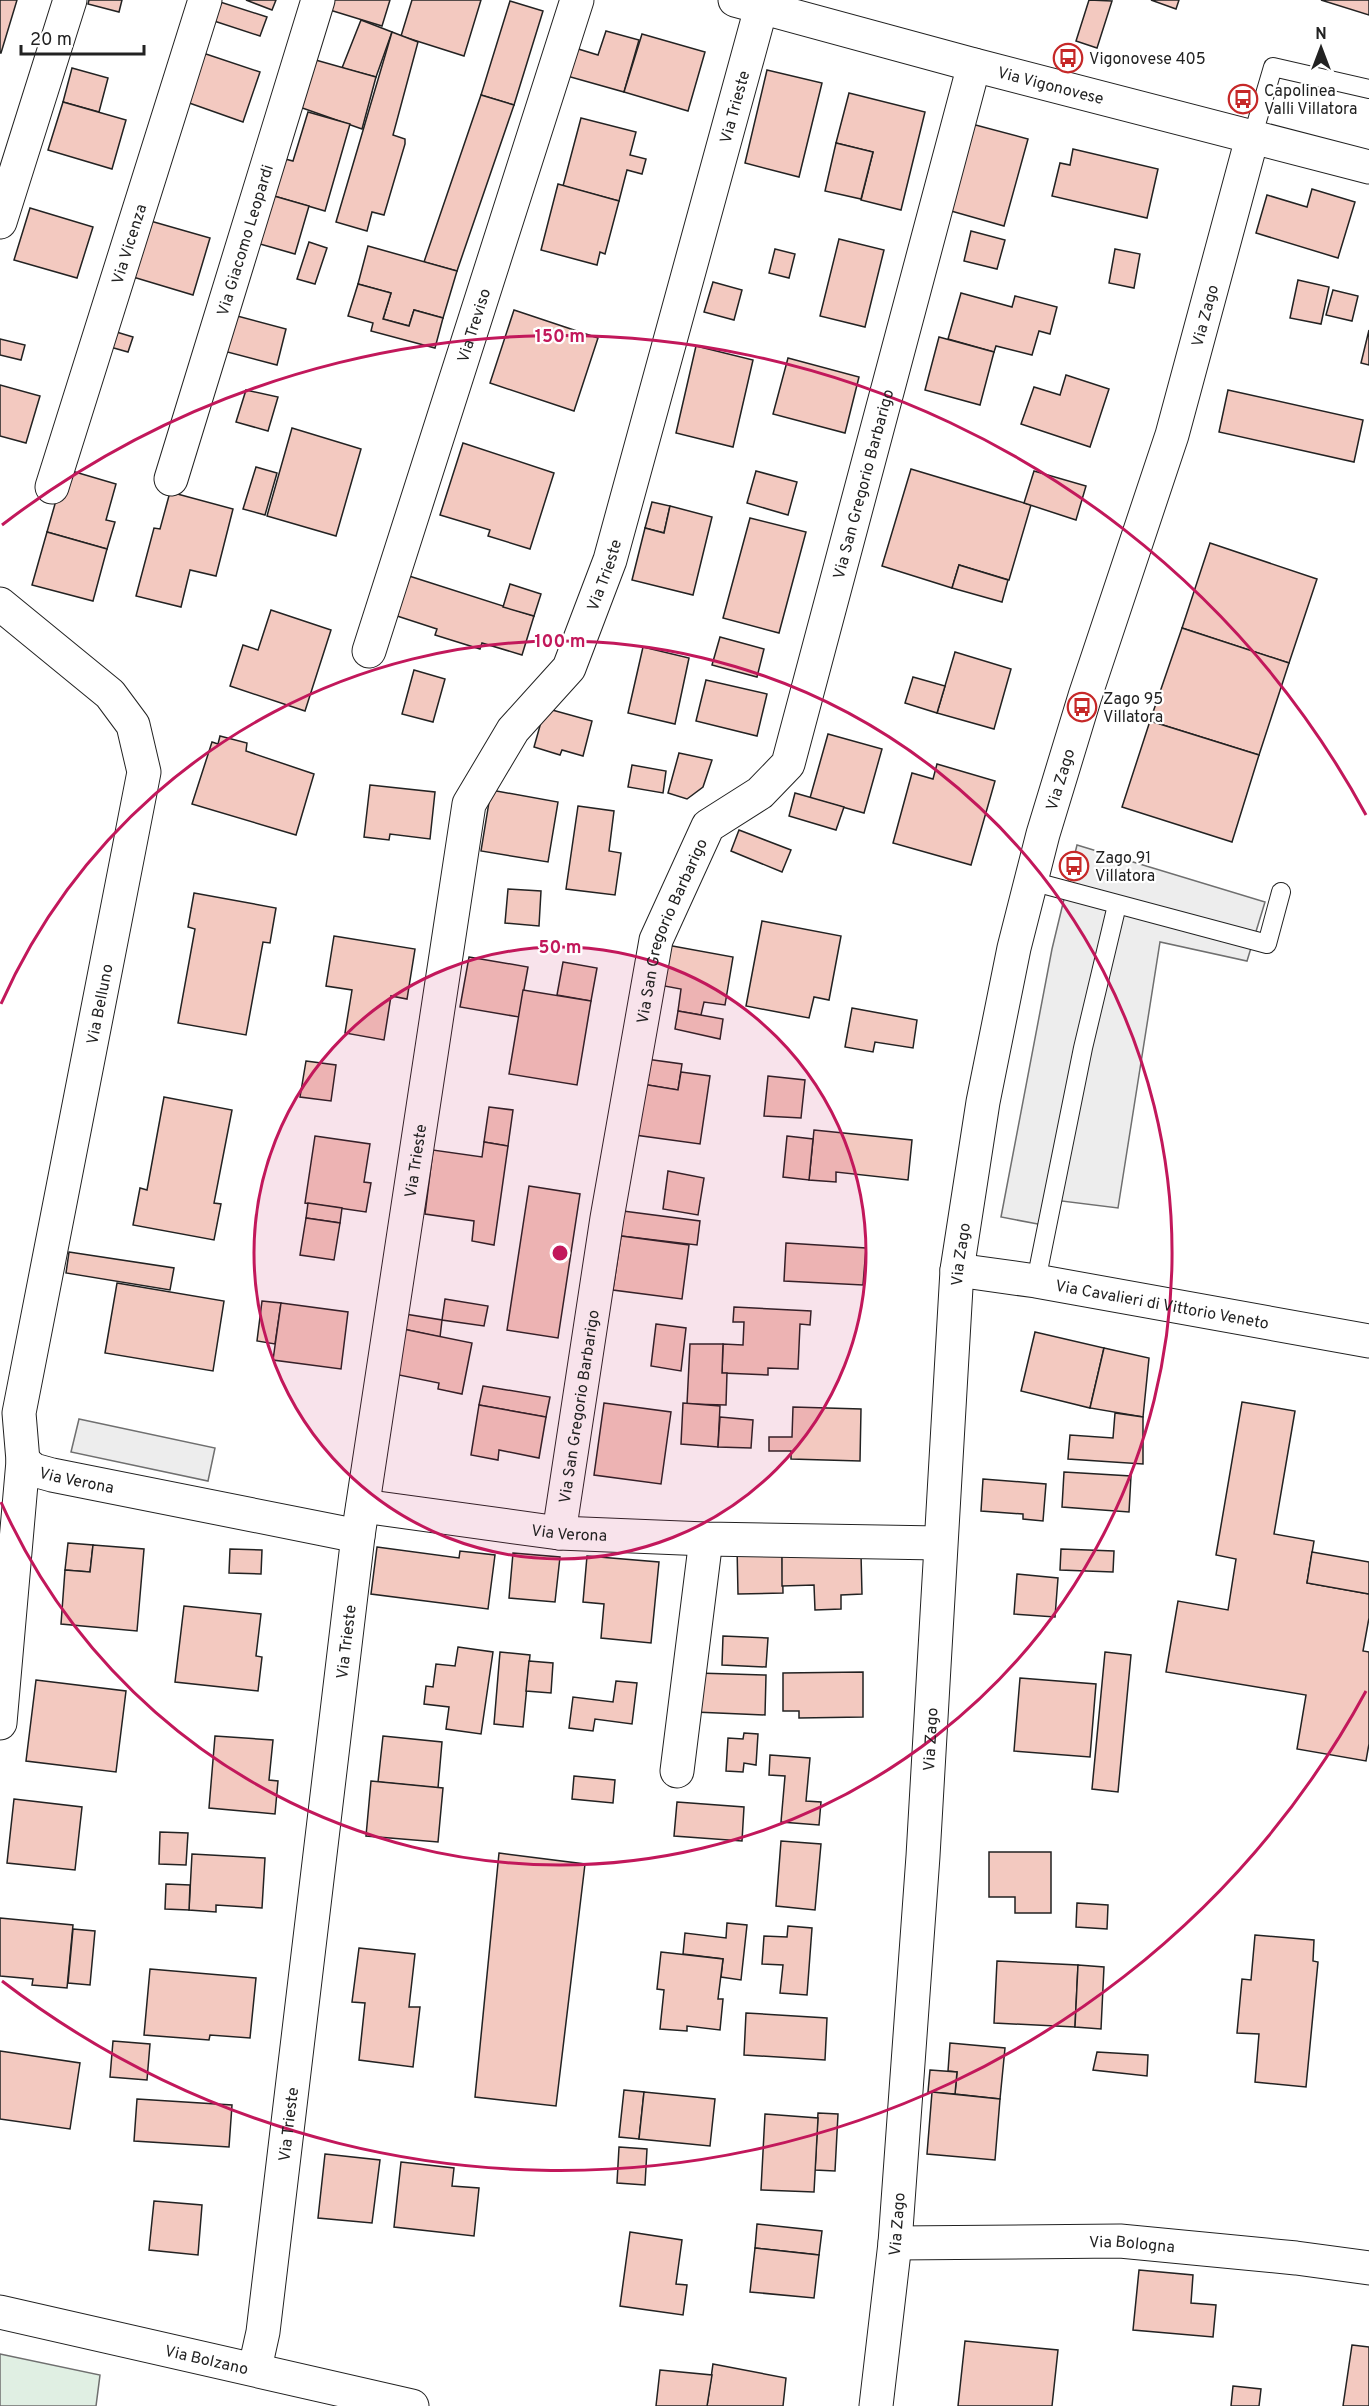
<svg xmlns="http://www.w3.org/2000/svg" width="1369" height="2406" viewBox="0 0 1369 2406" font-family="Overpass,sans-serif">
<rect width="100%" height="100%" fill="#fff"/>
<!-- green -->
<path fill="#e0efe3" stroke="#6f6f6f" stroke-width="1.5" d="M0,2354L100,2375L96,2406H0Z"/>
<!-- parking -->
<g fill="#ededed" stroke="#6f6f6f" stroke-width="1.5">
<path d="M1077,845L1265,902L1247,961L1160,942L1118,1208L1054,1200L1048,1226L1001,1217L1052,949Z"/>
<path d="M79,1419L215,1448L208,1481L71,1452Z"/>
</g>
<!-- building -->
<g fill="#f3c9c0" stroke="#222" stroke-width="1.5">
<path d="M0,0H17L1,53H0Z"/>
<path d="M89,0H122L119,12L88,4Z"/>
<path d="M214,0L267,17L260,36L205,18Z"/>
<path d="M246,0H276L272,10Z"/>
<path d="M322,0H390L382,26L320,7Z"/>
<path d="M412,0H481L464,56L401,36Z"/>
<path d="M1089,0L1112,1L1097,48L1076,41Z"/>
<path d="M1151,0H1179L1176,9Z"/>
<path d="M1321,0H1369V15Z"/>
<path d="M510,1L543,11L514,105L481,95Z"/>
<path d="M361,20L392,32L376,77L342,68Z"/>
<path d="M606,31L639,40L624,92L567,76L575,48L598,55Z"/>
<path d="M392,32L418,42L393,135L405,139V144L384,215L372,212L367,231L336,222Z"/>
<path d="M642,34L705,52L688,111L624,92Z"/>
<path d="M194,50L260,72L243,122L178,99Z"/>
<path d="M305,57L376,77L362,129L291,104Z"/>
<path d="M72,68L108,78L99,112L63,102Z"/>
<path d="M767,70L822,83L799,177L745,163Z"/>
<path d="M849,93L925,112L901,210L861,200L873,152L836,143Z"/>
<path d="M481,95L514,105L457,271L424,262Z"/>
<path d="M63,102L126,120L112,169L48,150Z"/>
<path d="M308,112L350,124L325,211L274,196L285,159L293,161Z"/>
<path d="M581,118L636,132L630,155L646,159L642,174L627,170L619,201L563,186Z"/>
<path d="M968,123L1028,139L1004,226L944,209Z"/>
<path d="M836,143L873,152L861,199L825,191Z"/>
<path d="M1073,149L1158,169L1147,218L1052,196L1060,163L1070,165Z"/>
<path d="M558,184L619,201L605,254L600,252L597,265L541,250Z"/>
<path d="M1312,189L1355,202L1338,258L1256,233L1267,195L1307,207Z"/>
<path d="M274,196L309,206L295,254L260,244Z"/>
<path d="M30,208L93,227L77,278L14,260Z"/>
<path d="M140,218L210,238L193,295L123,274Z"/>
<path d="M971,231L1005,240L997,269L964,261Z"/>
<path d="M839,239L884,250L865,327L820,316Z"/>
<path d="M309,242L327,248L315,284L297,279Z"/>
<path d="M368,246L457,271L443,318L414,310L409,326L383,319L391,293L358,284Z"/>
<path d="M775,249L795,254L789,278L769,273Z"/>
<path d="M1115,249L1140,254L1134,288L1109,283Z"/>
<path d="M1298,280L1329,287L1321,324L1290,318Z"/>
<path d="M713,282L742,290L734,320L704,312Z"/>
<path d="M358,284L391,293L383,319L409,326L414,310L443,318L435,348L371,331L373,323L348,316Z"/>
<path d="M1333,290L1358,296L1352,321L1326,315Z"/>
<path d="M961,293L1012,307L1015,296L1057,307L1050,334L1039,331L1032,355L996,346L994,352L948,339Z"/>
<path d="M514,310L598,338L574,411L490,383Z"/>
<path d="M226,313L286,329L277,365L216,349Z"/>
<path d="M100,327L133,337L128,352L96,343Z"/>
<path d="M1369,330V365L1361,363Z"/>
<path d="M939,337L994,352L980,405L925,390Z"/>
<path d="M0,339L25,345L21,360L0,355Z"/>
<path d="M696,346L753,360L733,447L676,433Z"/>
<path d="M788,358L859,377L845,433L773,414Z"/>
<path d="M1066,375L1109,389L1090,447L1021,424L1034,387L1060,395Z"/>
<path d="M0,385L40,396L26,443L0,436Z"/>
<path d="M246,390L278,397L268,431L236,422Z"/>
<path d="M1228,390L1363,420L1354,462L1219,432Z"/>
<path d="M292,428L361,449L336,536L267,516Z"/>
<path d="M463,443L554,473L530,549L488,536L490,530L440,515Z"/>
<path d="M256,467L277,473L265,515L243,509Z"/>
<path d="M65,469L116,484L106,520L115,522L107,549L47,532Z"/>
<path d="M911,469L1031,505L1009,580L959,565L952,588L882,566Z"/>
<path d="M756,471L797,482L788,515L747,503Z"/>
<path d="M1034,471L1086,486L1076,520L1024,503Z"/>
<path d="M170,492L233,509L216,576L190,570L181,607L136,596L154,528L160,529Z"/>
<path d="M652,502L670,506L664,533L645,528Z"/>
<path d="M670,506L712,517L693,595L632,580L645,528L664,533Z"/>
<path d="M750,518L806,532L779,633L723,618Z"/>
<path d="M47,532L107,549L93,601L32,585Z"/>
<path d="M1210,543L1317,579L1289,663L1182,628Z"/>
<path d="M959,565L1008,580L1002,602L952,588Z"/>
<path d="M406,575L534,616L522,655L482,643L480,649L435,635L437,629L394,615Z"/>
<path d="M510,584L541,594L534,616L503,607Z"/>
<path d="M271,610L331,630L305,711L230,686L243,645L258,650Z"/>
<path d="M1182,628L1289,663L1259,755L1150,721Z"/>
<path d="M720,637L764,649L757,677L712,665Z"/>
<path d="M643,647L689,658L675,724L628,713Z"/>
<path d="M955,652L1011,669L994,729L937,713Z"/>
<path d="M414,670L445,679L433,722L402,714Z"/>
<path d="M913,677L945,686L937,713L905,703Z"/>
<path d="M706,680L767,694L757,736L696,721Z"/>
<path d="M545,708L592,721L583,756L562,750L560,755L534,747Z"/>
<path d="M1150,721L1259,755L1232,842L1122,807Z"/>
<path d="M828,734L882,749L864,813L810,798Z"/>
<path d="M220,736L247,743L246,751L314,774L296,835L192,804L212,742L218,744Z"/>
<path d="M679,753L712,760L703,787L687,799L668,793Z"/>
<path d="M937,764L995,781L971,865L893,843L912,773L933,779Z"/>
<path d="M632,765L666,771L663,793L628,787Z"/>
<path d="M370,785L435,792L430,839L390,834L389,840L364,837Z"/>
<path d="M491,790L558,802L548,862L481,851Z"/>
<path d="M795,793L844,807L836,830L789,816Z"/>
<path d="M578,806L614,811L609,851L621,853L615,895L566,889Z"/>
<path d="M739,830L791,850L782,872L731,851Z"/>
<path d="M508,889L541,891L539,926L505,923Z"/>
<path d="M194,893L276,908L270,943L263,942L246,1035L178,1023L195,929L188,927Z"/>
<path d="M762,921L841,936L829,1000L814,997L809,1018L746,1006Z"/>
<path d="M334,936L415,949L407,999L391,996L384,1040L345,1033L352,990L326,986Z"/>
<path d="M667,945L733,957L725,1005L704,1002L701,1015L678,1011L681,989L659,985Z"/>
<path d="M469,957L528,967L519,1017L460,1007Z"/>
<path d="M563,962L597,968L591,1001L557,995Z"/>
<path d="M523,990L591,1001L577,1085L509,1074Z"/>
<path d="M852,1008L917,1020L913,1048L875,1042L873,1052L845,1047Z"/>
<path d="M678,1011L723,1019L720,1039L675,1029Z"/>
<path d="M646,1059L682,1064L678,1090L642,1084Z"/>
<path d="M306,1061L336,1065L331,1101L300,1097Z"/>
<path d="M681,1072L710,1076L700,1144L635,1135L642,1084L678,1090Z"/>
<path d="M768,1076L805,1080L801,1118L764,1116Z"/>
<path d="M164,1097L232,1110L214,1203L221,1204L214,1240L133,1225L140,1188L147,1190Z"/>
<path d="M489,1107L513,1110L508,1146L484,1142Z"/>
<path d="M814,1130L912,1140L908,1180L836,1172V1182L809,1180Z"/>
<path d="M315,1136L370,1144L364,1182L371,1183L366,1212L305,1203Z"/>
<path d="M787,1136L813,1139L809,1180L783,1177Z"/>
<path d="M484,1142L508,1146L494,1245L472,1241L474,1221L425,1214L433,1150L482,1157Z"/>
<path d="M668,1171L704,1178L698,1215L663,1209Z"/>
<path d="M529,1186L580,1194L558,1338L507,1330Z"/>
<path d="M308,1203L342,1208L340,1223L306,1218Z"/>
<path d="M623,1211L700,1221L697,1245L621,1236Z"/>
<path d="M306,1218L340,1223L334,1260L300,1255Z"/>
<path d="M621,1236L689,1245L682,1299L613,1290Z"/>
<path d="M786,1243L866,1248L863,1285L784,1281Z"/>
<path d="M69,1252L174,1268L170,1290L66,1273Z"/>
<path d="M117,1283L224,1301L213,1371L105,1353Z"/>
<path d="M445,1299L488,1306L484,1326L442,1320Z"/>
<path d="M262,1301L281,1303L275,1344L257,1341Z"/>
<path d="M281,1303L348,1312L341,1369L273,1360Z"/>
<path d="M734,1307L811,1311L810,1325L800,1324L798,1369L768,1368V1375L722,1373L723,1344L743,1345L744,1322H733Z"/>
<path d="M405,1314L442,1320L440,1337L403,1329Z"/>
<path d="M656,1324L686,1328L681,1371L651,1366Z"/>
<path d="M403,1329L472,1343L462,1394L438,1389L439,1383L394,1374Z"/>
<path d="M1035,1332L1104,1348L1090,1408L1021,1391Z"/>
<path d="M690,1344H723L722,1373H727L726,1405L687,1404Z"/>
<path d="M1104,1348L1149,1358L1143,1417L1090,1408Z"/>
<path d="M483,1386L550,1397L546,1417L479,1405Z"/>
<path d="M1242,1402L1295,1411L1274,1534L1314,1541L1307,1583L1369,1594V1618L1363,1651L1369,1652V1744L1366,1761L1297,1749L1306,1695L1166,1672L1178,1601L1228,1610L1236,1559L1216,1555Z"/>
<path d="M604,1403L671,1412L661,1484L594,1475Z"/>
<path d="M683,1403L720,1406L718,1447L681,1444Z"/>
<path d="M479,1405L546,1417L539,1458L499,1450L498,1460L471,1455Z"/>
<path d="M793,1407L861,1409L860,1461L791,1459V1451H769V1437H792Z"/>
<path d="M1115,1413L1143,1417V1464L1068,1459L1070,1435L1113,1438Z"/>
<path d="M720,1417L753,1420L751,1448L718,1447Z"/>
<path d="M1064,1472L1131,1476L1129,1512L1062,1507Z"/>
<path d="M983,1479L1046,1484L1043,1521L1023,1519V1514L981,1511Z"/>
<path d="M68,1543L93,1545L90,1572L65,1570Z"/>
<path d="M93,1545L144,1549L137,1631L61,1624L65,1570L90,1572Z"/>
<path d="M782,1545L783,1593L738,1594L737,1546Z"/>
<path d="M377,1547L459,1558L460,1551L495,1555L488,1609L371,1594Z"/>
<path d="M230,1549L262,1550L261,1574L229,1573Z"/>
<path d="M1061,1549L1114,1551L1113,1572L1060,1570Z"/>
<path d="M1312,1552L1369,1562V1594L1307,1583Z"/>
<path d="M513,1553L560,1557L555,1602L509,1598Z"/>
<path d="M861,1554L862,1594L841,1595V1609L815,1610L814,1585L782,1586V1556Z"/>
<path d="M587,1556L659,1562L651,1643L601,1638L604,1604L583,1602Z"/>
<path d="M1017,1574L1058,1578L1055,1617L1014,1614Z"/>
<path d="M184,1606L261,1614L256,1656L262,1657L258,1691L175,1682Z"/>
<path d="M723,1636L768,1638L766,1667L722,1665Z"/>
<path d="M458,1647L493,1652L481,1734L446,1729L449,1707L424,1704L426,1686L433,1687L436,1664L455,1666Z"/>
<path d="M500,1652L530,1655L523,1727L494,1724Z"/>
<path d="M1105,1652L1131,1655L1118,1792L1092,1789Z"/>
<path d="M529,1661L553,1663L551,1693L526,1691Z"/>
<path d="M863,1672V1717L799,1718V1711H783V1673Z"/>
<path d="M697,1673L766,1675L765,1715L695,1712Z"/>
<path d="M1020,1678L1096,1684L1090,1757L1014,1751Z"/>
<path d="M36,1680L126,1691L116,1772L26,1761Z"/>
<path d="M616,1681L637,1683L632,1724L595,1719L593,1731L569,1728L573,1697L613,1702Z"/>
<path d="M744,1733L758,1734L756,1765L744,1763L743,1772L726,1771L728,1738L743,1739Z"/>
<path d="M215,1736L273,1740L269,1780L278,1781L275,1814L209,1808Z"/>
<path d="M383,1736L442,1742L438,1788L378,1782Z"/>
<path d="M770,1755L810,1758L806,1801L821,1802L819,1825L781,1822L785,1776L769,1775Z"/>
<path d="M574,1776L615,1780L613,1803L572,1799Z"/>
<path d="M371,1781L443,1788L438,1842L366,1836Z"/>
<path d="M14,1799L82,1807L75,1870L7,1863Z"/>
<path d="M677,1802L744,1807L742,1841L674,1836Z"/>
<path d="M160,1832L188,1833L186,1865L159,1864Z"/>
<path d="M781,1841L821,1844L815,1910L776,1906Z"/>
<path d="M989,1852H1051V1913H1015V1897H989Z"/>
<path d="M499,1853L585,1864L556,2106L475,2097Z"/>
<path d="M192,1854L265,1858L262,1908L216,1905V1912L189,1910Z"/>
<path d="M166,1884L190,1885L189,1910L165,1909Z"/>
<path d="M1077,1903L1108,1905L1107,1929L1076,1927Z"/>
<path d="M0,1918L73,1925L67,1988L32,1985L33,1979L0,1976Z"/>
<path d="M727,1923L747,1925L741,1980L721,1977L723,1959L683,1954L685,1933L726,1938Z"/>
<path d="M788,1926L812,1928L807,1995L780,1993L783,1965L762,1964L764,1936L787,1937Z"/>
<path d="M73,1929L95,1931L90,1985L68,1983Z"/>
<path d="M1255,1935L1314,1940L1313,1961L1318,1962L1306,2087L1255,2082L1259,2034L1237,2033L1242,1979L1251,1980Z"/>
<path d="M359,1948L415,1954L409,2007H420L413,2067L359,2060L365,2003L352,2002Z"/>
<path d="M661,1952L723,1959L718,1999H723L720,2030L687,2026V2031L660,2029L664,1990L657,1989Z"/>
<path d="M997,1961L1078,1965L1075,2027L994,2023Z"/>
<path d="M1078,1965L1104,1967L1101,2029L1075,2027Z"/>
<path d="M150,1969L256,1978L250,2038L210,2035L209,2040L144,2035Z"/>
<path d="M746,2013L827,2018L825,2060L744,2055Z"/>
<path d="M113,2041L150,2044L147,2080L110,2077Z"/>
<path d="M950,2043L1005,2048L1000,2099L955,2094L957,2072L948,2071Z"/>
<path d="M0,2051L80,2063L70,2129L0,2119Z"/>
<path d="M1097,2052L1148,2055L1147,2076L1093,2070Z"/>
<path d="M930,2070L957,2072L955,2094L928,2092Z"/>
<path d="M624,2090L644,2092L639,2139L619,2137Z"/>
<path d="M644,2092L715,2099L710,2146L639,2139Z"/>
<path d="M932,2092L1000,2099L995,2160L927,2154Z"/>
<path d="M137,2099L232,2105L229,2147L134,2141Z"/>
<path d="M818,2113L838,2114L835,2171L815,2170Z"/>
<path d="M765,2114L818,2118L814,2192L761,2190Z"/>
<path d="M619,2147L647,2149L645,2185L617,2183Z"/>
<path d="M325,2154L380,2160L372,2223L318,2218Z"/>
<path d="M401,2162L454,2168L452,2186L479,2188L474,2236L394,2227Z"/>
<path d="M154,2201L202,2205L198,2255L149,2250Z"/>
<path d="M757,2224L822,2231L819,2255L755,2248Z"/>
<path d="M630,2232L682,2240L676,2284L687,2285L683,2315L620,2306Z"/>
<path d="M755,2248L819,2255L814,2298L750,2292Z"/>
<path d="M1139,2270L1193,2275L1191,2303L1216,2305L1213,2337L1133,2330Z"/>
<path d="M965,2341L1058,2350L1052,2406H958Z"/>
<path d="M1352,2345L1369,2347V2406H1343Z"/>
<path d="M713,2364L786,2378L783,2406H707Z"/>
<path d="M660,2370L712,2375L707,2406H656Z"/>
<path d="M1233,2386L1261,2389L1259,2406H1231Z"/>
</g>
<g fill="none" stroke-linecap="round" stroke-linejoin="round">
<!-- lane casing -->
<g stroke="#222" stroke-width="20">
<g id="lane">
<path d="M1252,138L1273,67L1369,89"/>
<path d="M1031,881L1267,944L1281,892"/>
<path d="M1036,1281L1083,1048L1117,905"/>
</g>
</g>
<!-- street casing -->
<g stroke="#222" stroke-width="35">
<g id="street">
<path d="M0,222L70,0"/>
<path id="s1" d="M171,479L318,0"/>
<path id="s2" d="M52,487L205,0"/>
<path d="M0,604L110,694L133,725L144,772L19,1413L23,1461"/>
<path id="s3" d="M369,651L577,0"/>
<path id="s4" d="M957,1270L1036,1281L1369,1341"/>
<path id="s5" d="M363,1506L559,1533L706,1539L939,1543"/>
<path id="s6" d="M559,1533L607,1218L656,940L708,826L760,793L788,764L974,65"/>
<path id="s7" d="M0,1723L23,1461L34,1470L52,1475L358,1536"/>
<path d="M677,1771L706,1539"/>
<path id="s8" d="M895,2243L1120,2241L1296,2258L1369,2268"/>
<path id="s9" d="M0,2312L412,2406"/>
<path id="s10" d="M255,2368L263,2332L358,1536L469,804L513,730L569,668L610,560L761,8"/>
</g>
</g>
<!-- secondary casing -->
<g stroke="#222" stroke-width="35">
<g id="secondary">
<path id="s11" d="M735,0L974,65L1369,167"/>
<path id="s12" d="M876,2406L895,2243L923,1856L957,1270L983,1102L1014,948L1043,834L1085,696L1172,435L1252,138"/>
</g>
</g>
<!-- lane -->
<use href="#lane" stroke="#fff" stroke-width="18"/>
<!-- street -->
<use href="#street" stroke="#fff" stroke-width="33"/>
<!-- secondary -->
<use href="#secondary" stroke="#fff" stroke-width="33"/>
</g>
<!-- distance rings -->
<circle cx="560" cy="1253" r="306" fill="#c2185b" fill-opacity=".12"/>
<g fill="none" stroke="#c2185b" stroke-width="3">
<circle cx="560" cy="1253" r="306"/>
<path d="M1 1004A612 612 0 1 1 1 1502"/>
<path d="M1366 1691A917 917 0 0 1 2 1981M2 525A917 917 0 0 1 1366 815"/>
</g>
<!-- icons -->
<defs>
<g id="bus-ring" transform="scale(1.5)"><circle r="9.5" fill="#fff" stroke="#c62828" stroke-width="1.5"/><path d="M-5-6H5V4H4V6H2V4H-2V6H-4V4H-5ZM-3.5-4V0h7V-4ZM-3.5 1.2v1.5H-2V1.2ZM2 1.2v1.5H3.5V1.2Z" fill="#c62828"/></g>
</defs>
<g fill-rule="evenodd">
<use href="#bus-ring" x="1068" y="58"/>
<use href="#bus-ring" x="1243" y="99"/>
<use href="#bus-ring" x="1082" y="707"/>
<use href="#bus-ring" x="1074" y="866"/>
</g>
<g text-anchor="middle" stroke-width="4.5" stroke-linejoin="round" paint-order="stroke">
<!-- poi labels -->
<g font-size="16" fill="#222" stroke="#fff" text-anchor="start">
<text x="1089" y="64">Vigonovese 405</text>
<text x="1264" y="96">Capolinea<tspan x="1264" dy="18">Valli Villatora</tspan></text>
<text x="1103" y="704">Zago 95<tspan x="1103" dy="18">Villatora</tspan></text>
<text x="1095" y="863">Zago 91<tspan x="1095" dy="18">Villatora</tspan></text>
</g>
<!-- street labels -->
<g font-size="16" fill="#222" stroke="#fff">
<text dy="6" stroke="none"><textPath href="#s11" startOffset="327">Via Vigonovese</textPath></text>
<text dy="6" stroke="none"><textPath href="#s10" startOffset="2334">Via Trieste</textPath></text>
<text dy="6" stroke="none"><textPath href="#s1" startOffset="250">Via Giacomo Leopardi</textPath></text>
<text dy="6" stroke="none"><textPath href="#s2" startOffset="255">Via Vicenza</textPath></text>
<text dy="6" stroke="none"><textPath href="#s12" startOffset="2127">Via Zago</textPath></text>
<text dy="6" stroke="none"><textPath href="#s3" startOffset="342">Via Treviso</textPath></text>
<text dy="6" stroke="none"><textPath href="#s6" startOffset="1118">Via San Gregorio Barbarigo</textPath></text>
<text dy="6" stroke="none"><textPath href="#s10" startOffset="1848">Via Trieste</textPath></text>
<text dy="6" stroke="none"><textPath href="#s12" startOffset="1641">Via Zago</textPath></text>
<text dy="6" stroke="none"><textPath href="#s6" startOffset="614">Via San Gregorio Barbarigo</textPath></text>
<text transform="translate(99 1004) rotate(-79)" y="6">Via Belluno</text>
<text dy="6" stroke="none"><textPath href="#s10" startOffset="1218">Via Trieste</textPath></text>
<text dy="6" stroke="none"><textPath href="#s12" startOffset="1155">Via Zago</textPath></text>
<text dy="6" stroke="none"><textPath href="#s4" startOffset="208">Via Cavalieri di Vittorio Veneto</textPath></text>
<text dy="6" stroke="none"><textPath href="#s6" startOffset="128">Via San Gregorio Barbarigo</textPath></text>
<text dy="6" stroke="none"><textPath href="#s7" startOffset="321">Via Verona</textPath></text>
<text dy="6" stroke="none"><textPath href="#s5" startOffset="208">Via Verona</textPath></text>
<text dy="6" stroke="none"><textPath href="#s10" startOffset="732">Via Trieste</textPath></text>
<text dy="6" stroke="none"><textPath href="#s12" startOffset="669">Via Zago</textPath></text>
<text dy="6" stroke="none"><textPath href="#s10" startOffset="246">Via Trieste</textPath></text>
<text dy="6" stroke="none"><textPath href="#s12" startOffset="183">Via Zago</textPath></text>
<text dy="6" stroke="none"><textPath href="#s8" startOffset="237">Via Bologna</textPath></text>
<text dy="6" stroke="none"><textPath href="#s9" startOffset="212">Via Bolzano</textPath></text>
</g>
</g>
<circle cx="560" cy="1253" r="9" fill="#c2185b" stroke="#fff" stroke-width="3"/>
<g font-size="18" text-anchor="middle" font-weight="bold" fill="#c2185b" stroke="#fff" stroke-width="4.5" stroke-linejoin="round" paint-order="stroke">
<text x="560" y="342">150 m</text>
<text x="560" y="647">100 m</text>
<text x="560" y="953">50 m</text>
</g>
<!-- north arrow -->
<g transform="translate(1321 48)" stroke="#ffffff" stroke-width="4.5" paint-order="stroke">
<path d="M0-4.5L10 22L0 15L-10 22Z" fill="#222222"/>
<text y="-9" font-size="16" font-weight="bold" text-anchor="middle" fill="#222222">N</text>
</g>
<!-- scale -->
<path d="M21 45v9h123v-9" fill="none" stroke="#222222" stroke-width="3"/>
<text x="30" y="45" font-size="18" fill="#222222" stroke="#ffffff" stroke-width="4.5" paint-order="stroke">20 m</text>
</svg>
